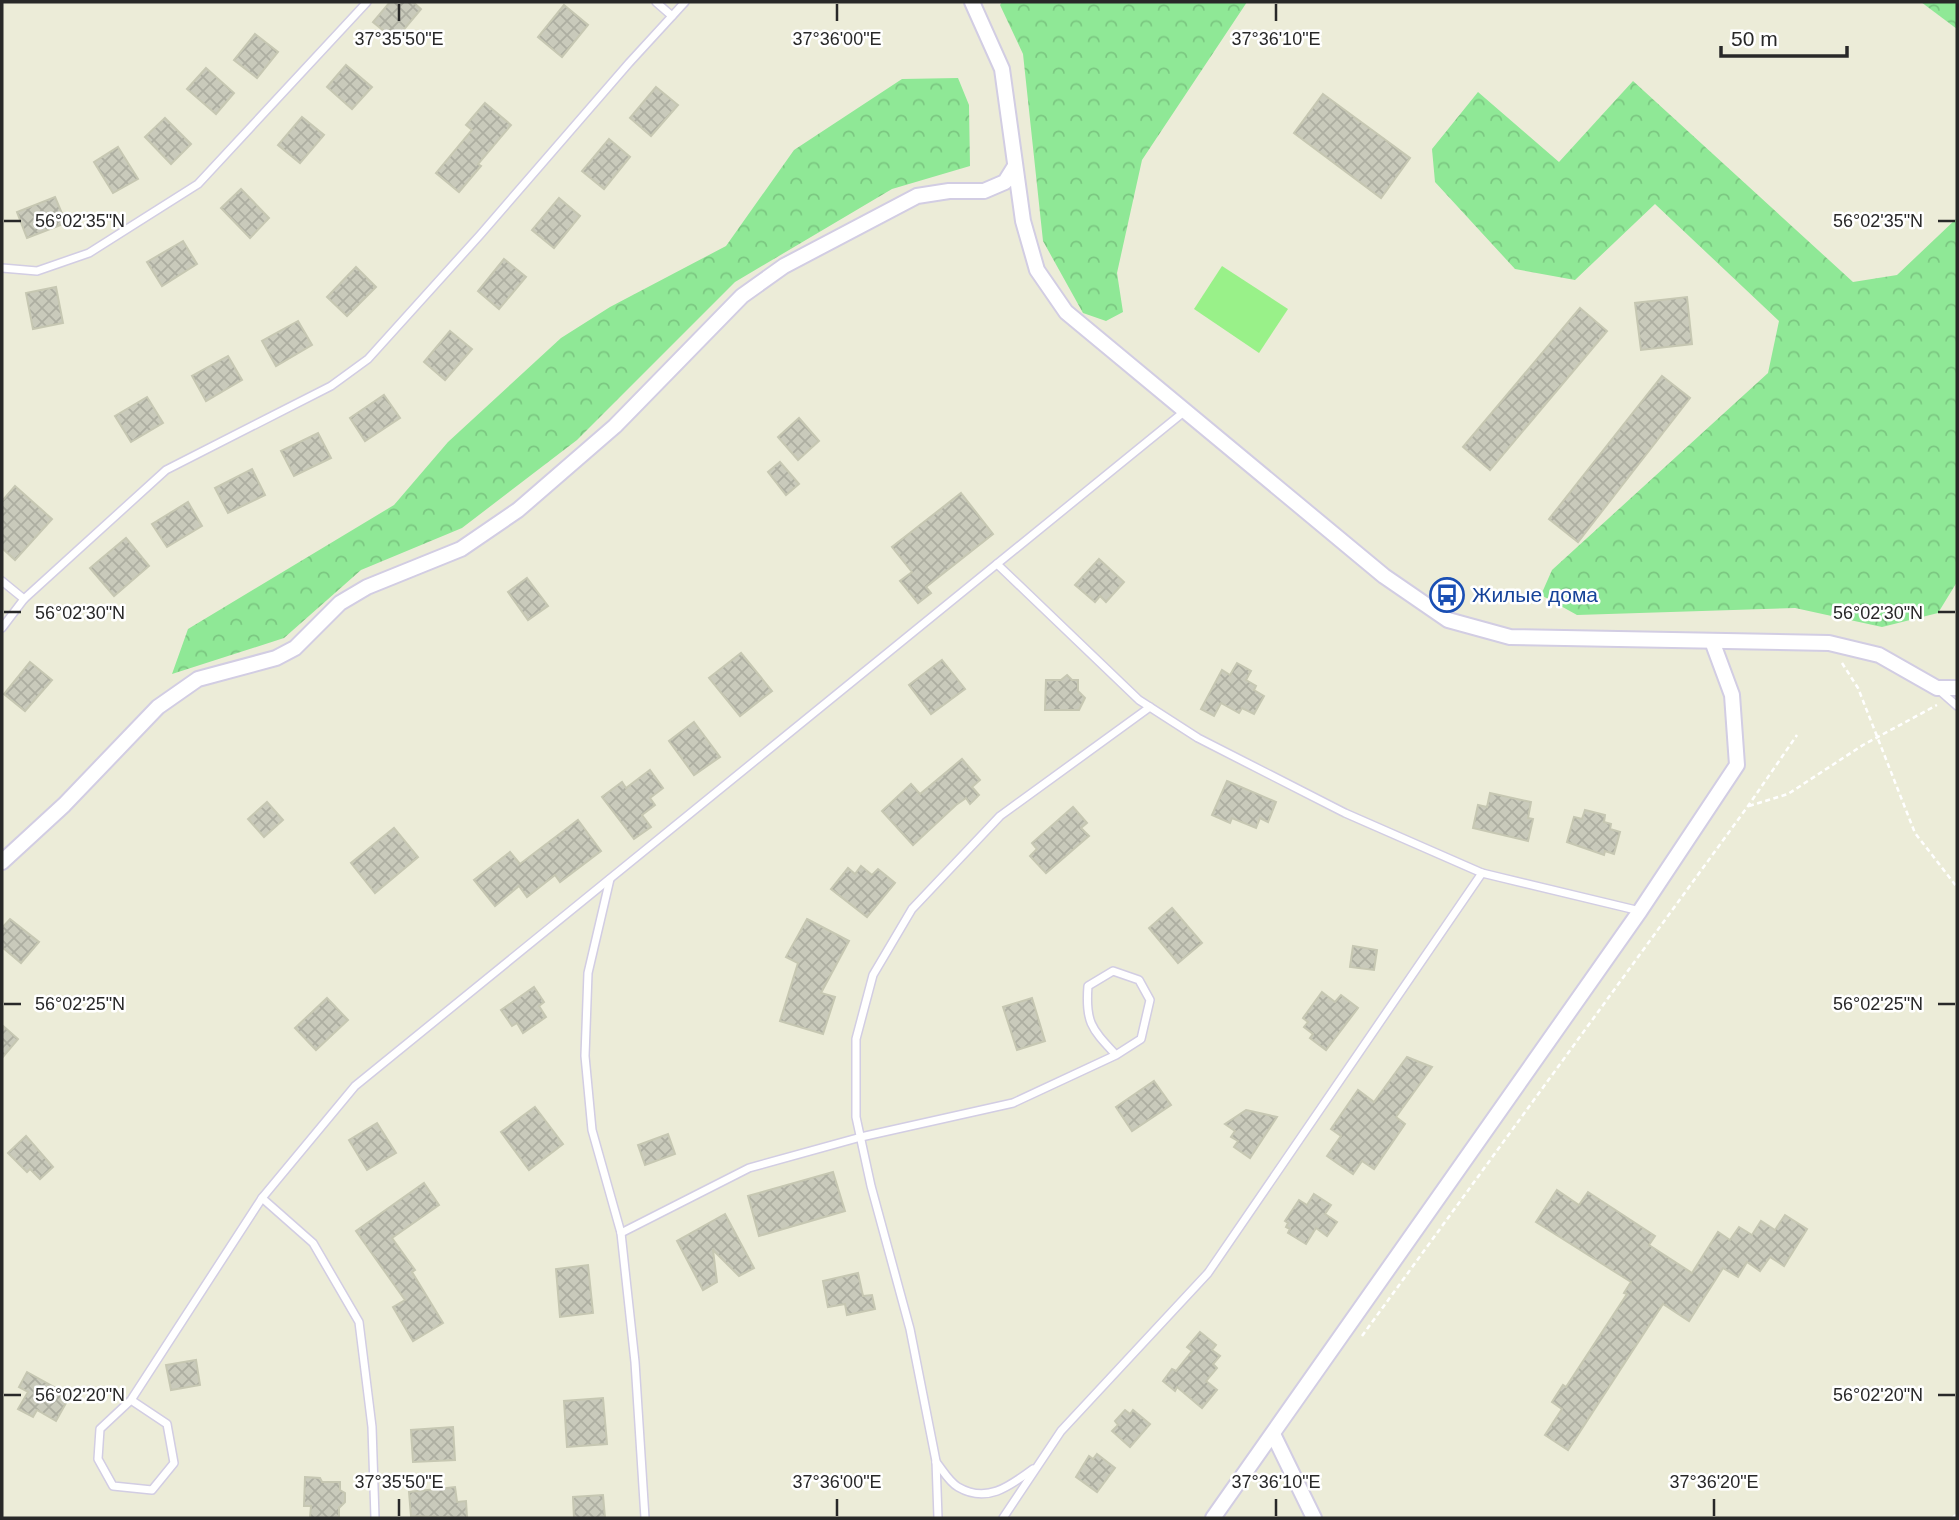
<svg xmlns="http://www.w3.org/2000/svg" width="1959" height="1520" viewBox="0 0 1959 1520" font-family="Arial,sans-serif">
<defs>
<pattern id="forest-crowns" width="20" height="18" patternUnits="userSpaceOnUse" patternTransform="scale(1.75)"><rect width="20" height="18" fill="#8fe896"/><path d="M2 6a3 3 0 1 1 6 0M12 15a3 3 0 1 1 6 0" fill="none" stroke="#7bc781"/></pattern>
<pattern id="building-cross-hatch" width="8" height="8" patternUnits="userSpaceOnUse" patternTransform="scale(1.75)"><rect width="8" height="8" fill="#c9cabb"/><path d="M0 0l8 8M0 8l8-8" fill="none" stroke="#adaea1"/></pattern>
</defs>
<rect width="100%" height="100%" fill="#ececd8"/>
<!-- forest -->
<g fill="url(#forest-crowns)">
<path d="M1002,2H1247L1142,160L1117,273L1123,312L1106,321L1083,313L1043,241L1023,54L1000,5Z"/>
<path d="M1921,2H1957V29Z"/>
<path d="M958,78L969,105L970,166L892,189L735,282L577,440L462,528L361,570L284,638L172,674L188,629L394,505L448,442L561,338L610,307L726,246L794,150L902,79Z"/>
<path d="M1633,81L1853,282L1897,275L1957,218V582L1938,613L1882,627L1795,608L1577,615L1541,595L1552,570L1768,373L1779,321L1655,204L1575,280L1515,269L1435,182L1432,149L1478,92L1559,162Z"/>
</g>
<!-- pitch -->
<path fill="#99f189" d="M1222,266L1288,309L1259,353L1194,309Z"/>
<!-- building -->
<g fill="url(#building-cross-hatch)" stroke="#c6c7b2" stroke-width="2">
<path d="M390,2H413L421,9L395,40L373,22Z"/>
<path d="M564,5L588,25L562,57L538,37Z"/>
<path d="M255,34L278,52L257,78L234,60Z"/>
<path d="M346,65L372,87L352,109L327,87Z"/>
<path d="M206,68L234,93L216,114L187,89Z"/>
<path d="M656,87L678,105L651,136L630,118Z"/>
<path d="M1323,94L1410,158L1381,198L1294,133Z"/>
<path d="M485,103L511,125L478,164L481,166L459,192L436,173L472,130L466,125Z"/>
<path d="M302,117L324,135L300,163L278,145Z"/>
<path d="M165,118L191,144L171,164L145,137Z"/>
<path d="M609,139L630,157L604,189L582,171Z"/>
<path d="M118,147L138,179L113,193L94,162Z"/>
<path d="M241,189L269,218L250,238L221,208Z"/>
<path d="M55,197L66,223L27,238L17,212Z"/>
<path d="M559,198L580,216L554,248L532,230Z"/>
<path d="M183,241L197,264L162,286L147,262Z"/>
<path d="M504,259L526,277L499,309L478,291Z"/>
<path d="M356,267L376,287L347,316L327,297Z"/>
<path d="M56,287L63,323L33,329L26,293Z"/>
<path d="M1687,297L1692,344L1641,350L1635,303Z"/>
<path d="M1580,308L1607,331L1490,470L1463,447Z"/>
<path d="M298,321L312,345L276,366L262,341Z"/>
<path d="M450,331L472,349L445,380L424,362Z"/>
<path d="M228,356L242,380L206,401L192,376Z"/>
<path d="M1662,376L1690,398L1578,542L1549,519Z"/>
<path d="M384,395L400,418L365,441L350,418Z"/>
<path d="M147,397L163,423L131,442L115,416Z"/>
<path d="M799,418L819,441L798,460L778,437Z"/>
<path d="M318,433L331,458L294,476L281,451Z"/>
<path d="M780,462L799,484L786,495L768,472Z"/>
<path d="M252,469L265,495L228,513L215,488Z"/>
<path d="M15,486L52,519L15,560L2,548V501Z"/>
<path d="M961,493L993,534L926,587L931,593L918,603L900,581L912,572L892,547Z"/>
<path d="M188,502L202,526L167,547L152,524Z"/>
<path d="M126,538L149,566L114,596L90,568Z"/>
<path d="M1099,559L1124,582L1106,602L1100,596L1095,602L1075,585Z"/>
<path d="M527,578L548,606L528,620L508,592Z"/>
<path d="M741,653L772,691L740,716L709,678Z"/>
<path d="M942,660L965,689L931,714L909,685Z"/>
<path d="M30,662L52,680L25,711L4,694Z"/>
<path d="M1237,663L1251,671L1246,680L1256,686L1254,690L1264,696L1254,714L1242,708L1239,713L1221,703L1214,716L1201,709L1222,670L1230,675Z"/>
<path d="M1067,675L1072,680H1078V691L1085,698L1079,710H1045L1046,680H1061Z"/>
<path d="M694,722L720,757L694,775L669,741Z"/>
<path d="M962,759L980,780L972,787L979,795L970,804L966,798L956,805L913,845L882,811L911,784L920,794Z"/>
<path d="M650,770L663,788L650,798L655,805L642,815L651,827L634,839L602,797L622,782L626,788Z"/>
<path d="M1227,781L1276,802L1268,822L1260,818L1256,828L1232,818L1230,823L1212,815Z"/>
<path d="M1490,793L1531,802L1528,818L1533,819L1528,841L1473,828L1478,805L1487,807Z"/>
<path d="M267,802L283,820L264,837L248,819Z"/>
<path d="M1073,807L1087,823L1081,828L1089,836L1046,873L1030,856L1037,849L1032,843Z"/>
<path d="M1585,810L1605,815L1604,822L1611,824L1610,829L1620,832L1614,854L1605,851L1604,855L1567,842L1574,817L1582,819Z"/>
<path d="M578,820L601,851L560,882L555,875L527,897L519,886L495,906L474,880L510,852L520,864Z"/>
<path d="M394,828L418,857L375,893L351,863Z"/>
<path d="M861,866L872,875L878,869L895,883L867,917L831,889L848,868L855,874Z"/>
<path d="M1172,908L1202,943L1178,963L1149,928Z"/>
<path d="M10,919L39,942L21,963L2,947V928Z"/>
<path d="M807,919L849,941L821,993L835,997L823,1034L780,1021L798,963L786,957Z"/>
<path d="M1353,946L1377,950L1374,970L1350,967Z"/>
<path d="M534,987L544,1002L539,1006L546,1017L523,1033L517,1023L512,1026L501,1010Z"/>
<path d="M1322,992L1335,1002L1341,995L1358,1008L1326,1050L1310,1038L1313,1034L1304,1027L1308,1022L1303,1018Z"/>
<path d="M327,998L348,1020L316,1050L295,1028Z"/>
<path d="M1032,998L1045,1041L1017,1050L1003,1007Z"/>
<path d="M2,1025L18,1039L2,1058Z"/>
<path d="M1407,1057L1432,1067L1396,1117L1405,1124L1374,1169L1362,1161L1353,1174L1327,1156L1341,1136L1331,1129L1358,1090L1374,1102Z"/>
<path d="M1154,1081L1171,1105L1132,1131L1116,1107Z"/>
<path d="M535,1107L563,1144L529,1170L501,1132Z"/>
<path d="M1246,1110L1277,1117L1250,1158L1234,1147L1238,1141L1231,1137L1235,1131L1225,1124Z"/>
<path d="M377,1123L396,1153L367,1170L349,1140Z"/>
<path d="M668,1134L675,1154L645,1165L638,1145Z"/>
<path d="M26,1136L53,1167L40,1179L30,1169L27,1172L8,1153Z"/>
<path d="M833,1172L845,1211L759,1236L748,1196Z"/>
<path d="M424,1183L439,1205L392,1238L415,1270L412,1272L443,1323L413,1341L393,1307L405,1300L356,1231Z"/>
<path d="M1557,1190L1579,1205L1588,1192L1655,1236L1649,1245L1692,1273L1718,1232L1730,1240L1739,1227L1752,1235L1761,1221L1775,1230L1785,1215L1807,1229L1784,1266L1770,1257L1760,1271L1747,1262L1738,1277L1723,1268L1689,1321L1663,1304L1568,1450L1545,1435L1562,1409L1552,1402L1563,1385L1566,1387L1627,1294L1624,1293L1631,1282L1536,1222Z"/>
<path d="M1314,1194L1331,1205L1325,1214L1337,1222L1327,1236L1316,1228L1306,1244L1288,1233L1290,1229L1286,1227L1288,1223L1285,1221L1299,1200L1307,1205Z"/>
<path d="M725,1214L754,1268L739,1276L713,1250L717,1282L703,1290L677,1241Z"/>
<path d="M588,1265L593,1313L560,1317L556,1269Z"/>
<path d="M858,1273L863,1296L872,1295L875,1309L847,1315L845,1304L828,1307L823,1281Z"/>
<path d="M1200,1332L1216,1345L1212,1350L1220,1356L1213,1364L1217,1368L1206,1381L1217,1390L1202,1408L1177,1387L1175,1391L1163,1381L1172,1369L1176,1371L1192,1351L1187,1347Z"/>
<path d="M196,1360L200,1385L171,1390L166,1365Z"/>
<path d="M27,1372L70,1396L56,1421L37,1410L33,1417L18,1409L28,1392L19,1387Z"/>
<path d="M603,1398L607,1444L567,1447L564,1401Z"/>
<path d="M1125,1410L1130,1414L1133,1410L1150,1424L1130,1447L1112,1431L1118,1425L1115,1421Z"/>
<path d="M453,1427L455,1460L413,1462L411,1430Z"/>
<path d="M1097,1454L1115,1468L1097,1492L1076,1477L1089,1456L1093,1459Z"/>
<path d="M305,1477L320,1478L322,1482H340V1490L345,1493V1502L339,1508V1518H310L311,1506H304Z"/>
<path d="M455,1487L457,1502L466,1501L467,1518L411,1516L409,1492Z"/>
<path d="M603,1495L605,1518H574L573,1497Z"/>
</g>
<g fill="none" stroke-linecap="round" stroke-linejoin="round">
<!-- lane casing -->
<g stroke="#d2cde3" stroke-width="10">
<g id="lane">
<path d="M656,2L672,16"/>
<path d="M2,268L37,271L89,253L198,184L367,2"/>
<path d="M997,564L1139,700L1198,738L1345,813L1482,873"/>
<path d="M2,581L24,599"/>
<path d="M2,628L24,599L166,470L331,386L368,359L480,235L629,63L685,2"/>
<path d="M1940,691L1957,706"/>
<path d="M610,879L588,973L585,1056L592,1130L621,1233L635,1362L645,1518"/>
<path d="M262,1198L313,1243L359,1322L372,1427L375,1518"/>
<path d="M621,1233L749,1168L861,1137L1013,1103L1116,1055L1141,1039L1150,1000L1139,980L1113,971L1088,986C1085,1023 1092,1029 1116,1055"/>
<path d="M131,1400L167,1424L174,1463L152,1490L113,1486L98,1459L100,1429L131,1400L262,1198L355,1086L1185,411"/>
<path d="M936,1462C942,1469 949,1482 958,1487C987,1504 1010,1486 1033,1469"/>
<path d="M938,1518L936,1461L910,1329L871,1186L856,1117V1039L873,975L912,909L1000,816L1150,707"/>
<path d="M1003,1518L1061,1431L1208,1273L1482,873L1640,911"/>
</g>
</g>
<!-- street casing -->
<g stroke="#d2cde3" stroke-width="18">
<g id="street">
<path d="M972,2L1002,69L1023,221L1037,270L1066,312L1384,576L1448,620L1510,637L1829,643L1879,655L1937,688H1957"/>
<path d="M2,862L64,805L158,707L198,679L276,658L295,648L340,603L367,587L461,549L518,510L615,426L742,296L784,266L917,196L949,191H984L1005,182L1015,166"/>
<path d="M1273,1434L1314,1518"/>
<path d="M1213,1518L1640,911L1737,765L1732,695L1712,641"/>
</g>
</g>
<!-- path -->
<g stroke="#fff" stroke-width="2.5" stroke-dasharray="5 3.5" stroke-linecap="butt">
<path d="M1842,663L1858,688L1915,833L1957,887"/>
<path d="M1749,806L1788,794L1863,745L1937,705"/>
<path d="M1362,1336L1748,806L1797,735"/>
<path d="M1952,1518L1957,1514"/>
</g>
<!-- lane -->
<use href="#lane" stroke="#fff" stroke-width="7"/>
<!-- street -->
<use href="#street" stroke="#fff" stroke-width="14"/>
</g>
<!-- ticks -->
<path fill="none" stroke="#282828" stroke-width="2.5" d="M399,4V21M837,4V21M1276,4V21M4,221H21M1938,221H1955M4,612H21M1938,612H1955M4,1004H21M1938,1004H1955M4,1395H21M1938,1395H1955M399,1499V1516M837,1499V1516M1276,1499V1516M1714,1499V1516"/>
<!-- icons -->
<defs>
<g id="bus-ring" transform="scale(1.75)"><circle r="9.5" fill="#fff" stroke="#1a4fb4" stroke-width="1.5"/><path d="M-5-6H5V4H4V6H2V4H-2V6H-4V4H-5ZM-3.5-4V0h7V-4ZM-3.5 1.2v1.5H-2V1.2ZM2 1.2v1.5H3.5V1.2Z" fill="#1a4fb4"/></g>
</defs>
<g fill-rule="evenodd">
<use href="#bus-ring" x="1447" y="595"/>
</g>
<g text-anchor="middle" stroke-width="5" stroke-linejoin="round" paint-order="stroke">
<!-- transit labels -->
<g font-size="21" fill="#164399" stroke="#fff" text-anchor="start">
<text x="1472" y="602">Жилые дома</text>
</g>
</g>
<g font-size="18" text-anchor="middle" fill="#282828" stroke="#fff" stroke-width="5" stroke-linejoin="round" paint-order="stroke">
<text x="399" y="45">37°35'50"E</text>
<text x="837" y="45">37°36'00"E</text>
<text x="1276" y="45">37°36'10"E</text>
<text x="80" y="227">56°02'35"N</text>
<text x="1878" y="227">56°02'35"N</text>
<text x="80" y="619">56°02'30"N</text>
<text x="1878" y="619">56°02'30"N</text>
<text x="80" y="1010">56°02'25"N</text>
<text x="1878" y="1010">56°02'25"N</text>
<text x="80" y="1401">56°02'20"N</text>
<text x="1878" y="1401">56°02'20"N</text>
<text x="399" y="1488">37°35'50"E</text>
<text x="837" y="1488">37°36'00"E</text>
<text x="1276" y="1488">37°36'10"E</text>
<text x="1714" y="1488">37°36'20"E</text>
</g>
<!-- border -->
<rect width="1959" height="1520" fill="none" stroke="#282828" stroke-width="7"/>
<!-- scale -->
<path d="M1721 46v10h126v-10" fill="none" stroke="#282828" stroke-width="3.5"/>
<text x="1731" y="46" font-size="21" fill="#282828" stroke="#ffffff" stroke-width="5" paint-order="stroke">50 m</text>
</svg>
